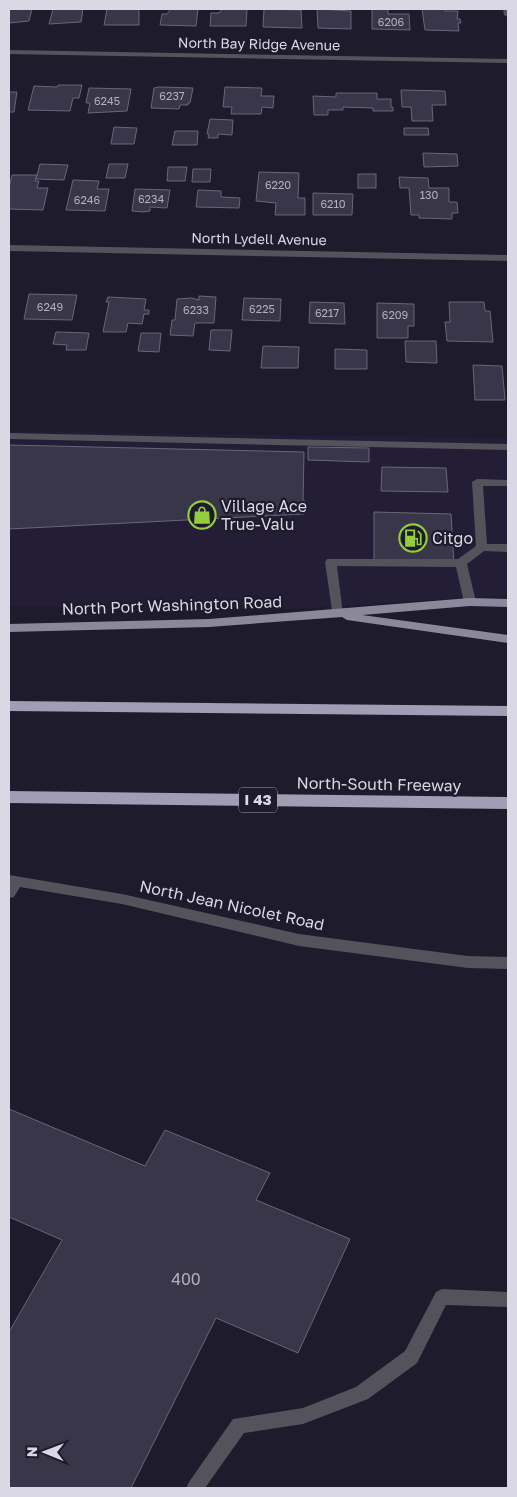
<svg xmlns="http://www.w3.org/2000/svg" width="517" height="1497" viewBox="0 0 517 1497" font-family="'Golos Text',sans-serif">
<rect width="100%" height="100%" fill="#1e1b2c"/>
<!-- built -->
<path fill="#231e36" d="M9,431L508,438V595L296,609L9,606Z"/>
<!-- building -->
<g fill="#3a364a" stroke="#69657b">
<path d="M9,9H32L29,21L9,23Z"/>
<path d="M53,9H83L81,22L49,24Z"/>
<path d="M107,9H139V25H104Z"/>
<path d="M171,9H198L196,26L160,25L162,14H167Z"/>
<path d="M222,9H247L246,26H210L211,13H219Z"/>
<path d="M264,9L301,10L302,28L263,27Z"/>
<path d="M317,9L351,11V29L318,28Z"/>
<path d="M372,9H388V14H409L410,30L372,29Z"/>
<path d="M422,9H445V11H458L457,19H460L461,23H458L459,31L425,30Z"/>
<path d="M58,85H82L79,98H73L70,111L28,110L34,86L57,87Z"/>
<path d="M159,87L193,88L190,103H188V105H180L179,109L151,108L154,88Z"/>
<path d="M225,87L262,88L261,96H274L273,108L262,107L261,114H231L232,107H223Z"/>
<path d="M89,88L131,89L127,111L88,113L90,103H86Z"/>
<path d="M401,90L445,91L446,105H432L433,121H412L411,107H402Z"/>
<path d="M9,92H17L14,112H9Z"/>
<path d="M336,93H377V99H391V107H393V111H373V108L343,107V110H328V115H314L313,96L336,97Z"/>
<path d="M210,119L233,120L232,135L218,134V138H208L209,134H207Z"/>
<path d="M114,127L137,128L134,144H111Z"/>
<path d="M404,128H428L429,135H404Z"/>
<path d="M175,131H198L197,145H172Z"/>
<path d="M423,153L457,154L458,166L424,167Z"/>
<path d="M40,164L68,165L64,180L36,179Z"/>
<path d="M109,164H128L125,178H106Z"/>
<path d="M168,167H187L185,181H167Z"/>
<path d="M193,169H211L210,182H192Z"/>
<path d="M259,172L299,173L298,198H305V215H275L276,203L256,201Z"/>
<rect x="358" y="174" width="18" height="14"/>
<path d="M12,175H37L35,181H39L37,188H48L43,210L9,209V188Z"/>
<path d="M399,177L428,178L429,188H449V202H457L458,213H452V219L419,218V215H411L409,188H400Z"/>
<path d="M73,180L99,181L97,189H109L105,211L66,210Z"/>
<path d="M135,189L170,190L167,208L150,207V211L143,212L132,211Z"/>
<path d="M198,190L221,191V197L240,198L239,208L196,207Z"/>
<path d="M313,193L353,194L352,215H313Z"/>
<path d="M29,294L77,295L72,320L24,319Z"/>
<path d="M199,296L216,297L214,323H195L193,336L170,335L172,320H175L177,299L192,298L199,300Z"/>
<path d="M108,297L146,299L144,310H149V314H144L142,324L128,323L126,332H103L109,302H106Z"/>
<path d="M244,298L281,299L280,321L242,320Z"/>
<path d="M310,302L344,303L345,324L309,323Z"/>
<path d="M449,302H484L485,311H490L493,342L447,341L445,322H450Z"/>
<path d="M377,303L414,304V326H408V338H377Z"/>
<path d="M211,330H232L230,351L209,350Z"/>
<path d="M56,332L89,333L86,350H66L67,345L53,344Z"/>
<path d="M141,333H161L159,352L138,351Z"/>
<path d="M405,341H436L437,363L406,362Z"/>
<path d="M263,346L299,347L298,368H261Z"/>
<path d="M335,349L367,350V369H335Z"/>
<path d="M473,365L502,366L505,400H475Z"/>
<path d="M9,445L304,452L303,501H305L304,514L9,529Z"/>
<path d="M308,447L369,448V462L308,460Z"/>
<path d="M382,467L446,468L448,492L381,491Z"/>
<path d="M374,512L451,514L454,565L374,563Z"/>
<path d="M9,1109L145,1166L165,1130L270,1173L256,1200L350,1239L298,1353L216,1318L131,1488H9V1332L62,1240L9,1217Z"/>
</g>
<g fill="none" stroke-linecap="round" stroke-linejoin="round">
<!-- minor -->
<g fill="#54535c" fill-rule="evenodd">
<path d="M503,9H508V17L504,15Z"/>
<path d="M9,50L508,59V63L9,54Z"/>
<path d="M9,245L508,255V261L9,251Z"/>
<path d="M9,433L508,444V450L9,439Z"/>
<path d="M477,479L508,480V486H483L487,544H508V552L484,551L467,564L476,602L474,605L470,606L464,602L456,567L337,566L343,614L341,617H333L325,562L327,559H458L476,546L472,482Z"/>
<path d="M9,875L122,894L299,934L468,956L508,957V969L468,968L299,946L122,904L20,887L14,897L9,898Z"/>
<path d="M442,1289L508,1292V1307L446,1305L417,1363L368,1399L303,1424L244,1433L205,1488H186L189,1482L233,1419L303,1408L356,1387L405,1351L436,1292Z"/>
</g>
<!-- major -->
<path fill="#8b889c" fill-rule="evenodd" d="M470,598L508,599V607L470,606L362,615L508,635V643L347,620L342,617L209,627L9,632V624L209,619Z"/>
<!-- highway -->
<g fill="#a19db5" fill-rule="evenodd">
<path d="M9,701L508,706V716L9,711Z"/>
<path d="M9,791L508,797V809L9,803Z"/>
</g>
</g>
<!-- icons -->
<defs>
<g id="shop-ring" transform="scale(1.4375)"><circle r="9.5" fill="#1e1b2c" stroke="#93cd3e" stroke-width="1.5"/><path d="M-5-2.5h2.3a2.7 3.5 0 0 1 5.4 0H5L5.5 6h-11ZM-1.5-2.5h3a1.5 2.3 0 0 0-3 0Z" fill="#93cd3e"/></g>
<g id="fuel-ring" transform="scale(1.4375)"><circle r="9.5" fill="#1e1b2c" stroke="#93cd3e" stroke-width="1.5"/><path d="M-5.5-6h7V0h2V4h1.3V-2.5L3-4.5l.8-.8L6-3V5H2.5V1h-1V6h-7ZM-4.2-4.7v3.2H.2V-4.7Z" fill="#93cd3e"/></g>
</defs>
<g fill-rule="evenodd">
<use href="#shop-ring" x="202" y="515"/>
<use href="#fuel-ring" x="413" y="538"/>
</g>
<g text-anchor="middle" stroke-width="4.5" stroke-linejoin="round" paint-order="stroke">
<!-- far-number labels -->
<g font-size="11" fill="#b2b0be">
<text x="391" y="26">6206</text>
<text x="172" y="100">6237</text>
<text x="107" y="105">6245</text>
<text x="278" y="189">6220</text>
<text x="429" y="199">130</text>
<text x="151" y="203">6234</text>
<text x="87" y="204">6246</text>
<text x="333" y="208">6210</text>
<text x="50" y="311">6249</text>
<text x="262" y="313">6225</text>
<text x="196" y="314">6233</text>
<text x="327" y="317">6217</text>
<text x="395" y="319">6209</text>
</g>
<!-- far-street labels -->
<g font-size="14" fill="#dad8e5" stroke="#1e1b2c">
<text transform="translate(259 44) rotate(1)" y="5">North Bay Ridge Avenue</text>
<text transform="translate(259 239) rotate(1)" y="5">North Lydell Avenue</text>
</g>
<!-- shield labels -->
<rect fill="#1e1b2c" stroke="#a29fae" stroke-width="1" x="239" y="787.5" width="38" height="25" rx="4"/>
<g font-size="15" font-weight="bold" fill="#dad8e5">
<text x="258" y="805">I 43</text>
</g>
<!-- poi labels -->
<g font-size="16" fill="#dad8e5" stroke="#1e1b2c" text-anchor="start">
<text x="221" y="512">Village Ace<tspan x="221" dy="18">True-Valu</tspan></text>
<text x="432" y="544">Citgo</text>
</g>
<!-- street labels -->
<g font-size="16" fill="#dad8e5" stroke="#1e1b2c">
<text transform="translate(172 605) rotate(-2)" y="6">North Port Washington Road</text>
<text transform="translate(379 784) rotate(1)" y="6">North-South Freeway</text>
<text transform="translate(232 905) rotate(12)" y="6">North Jean Nicolet Road</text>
</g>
<!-- near-number labels -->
<g font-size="16" fill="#b2b0be">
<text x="186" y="1285">400</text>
</g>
</g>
<!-- border -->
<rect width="517" height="1497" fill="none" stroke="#dad8e5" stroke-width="20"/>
<!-- north arrow -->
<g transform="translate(45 1452) rotate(271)" stroke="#1e1b2c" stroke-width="4" paint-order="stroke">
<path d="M0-4L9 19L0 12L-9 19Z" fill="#dad8e5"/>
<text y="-8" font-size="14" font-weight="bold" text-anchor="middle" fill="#dad8e5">N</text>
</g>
</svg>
